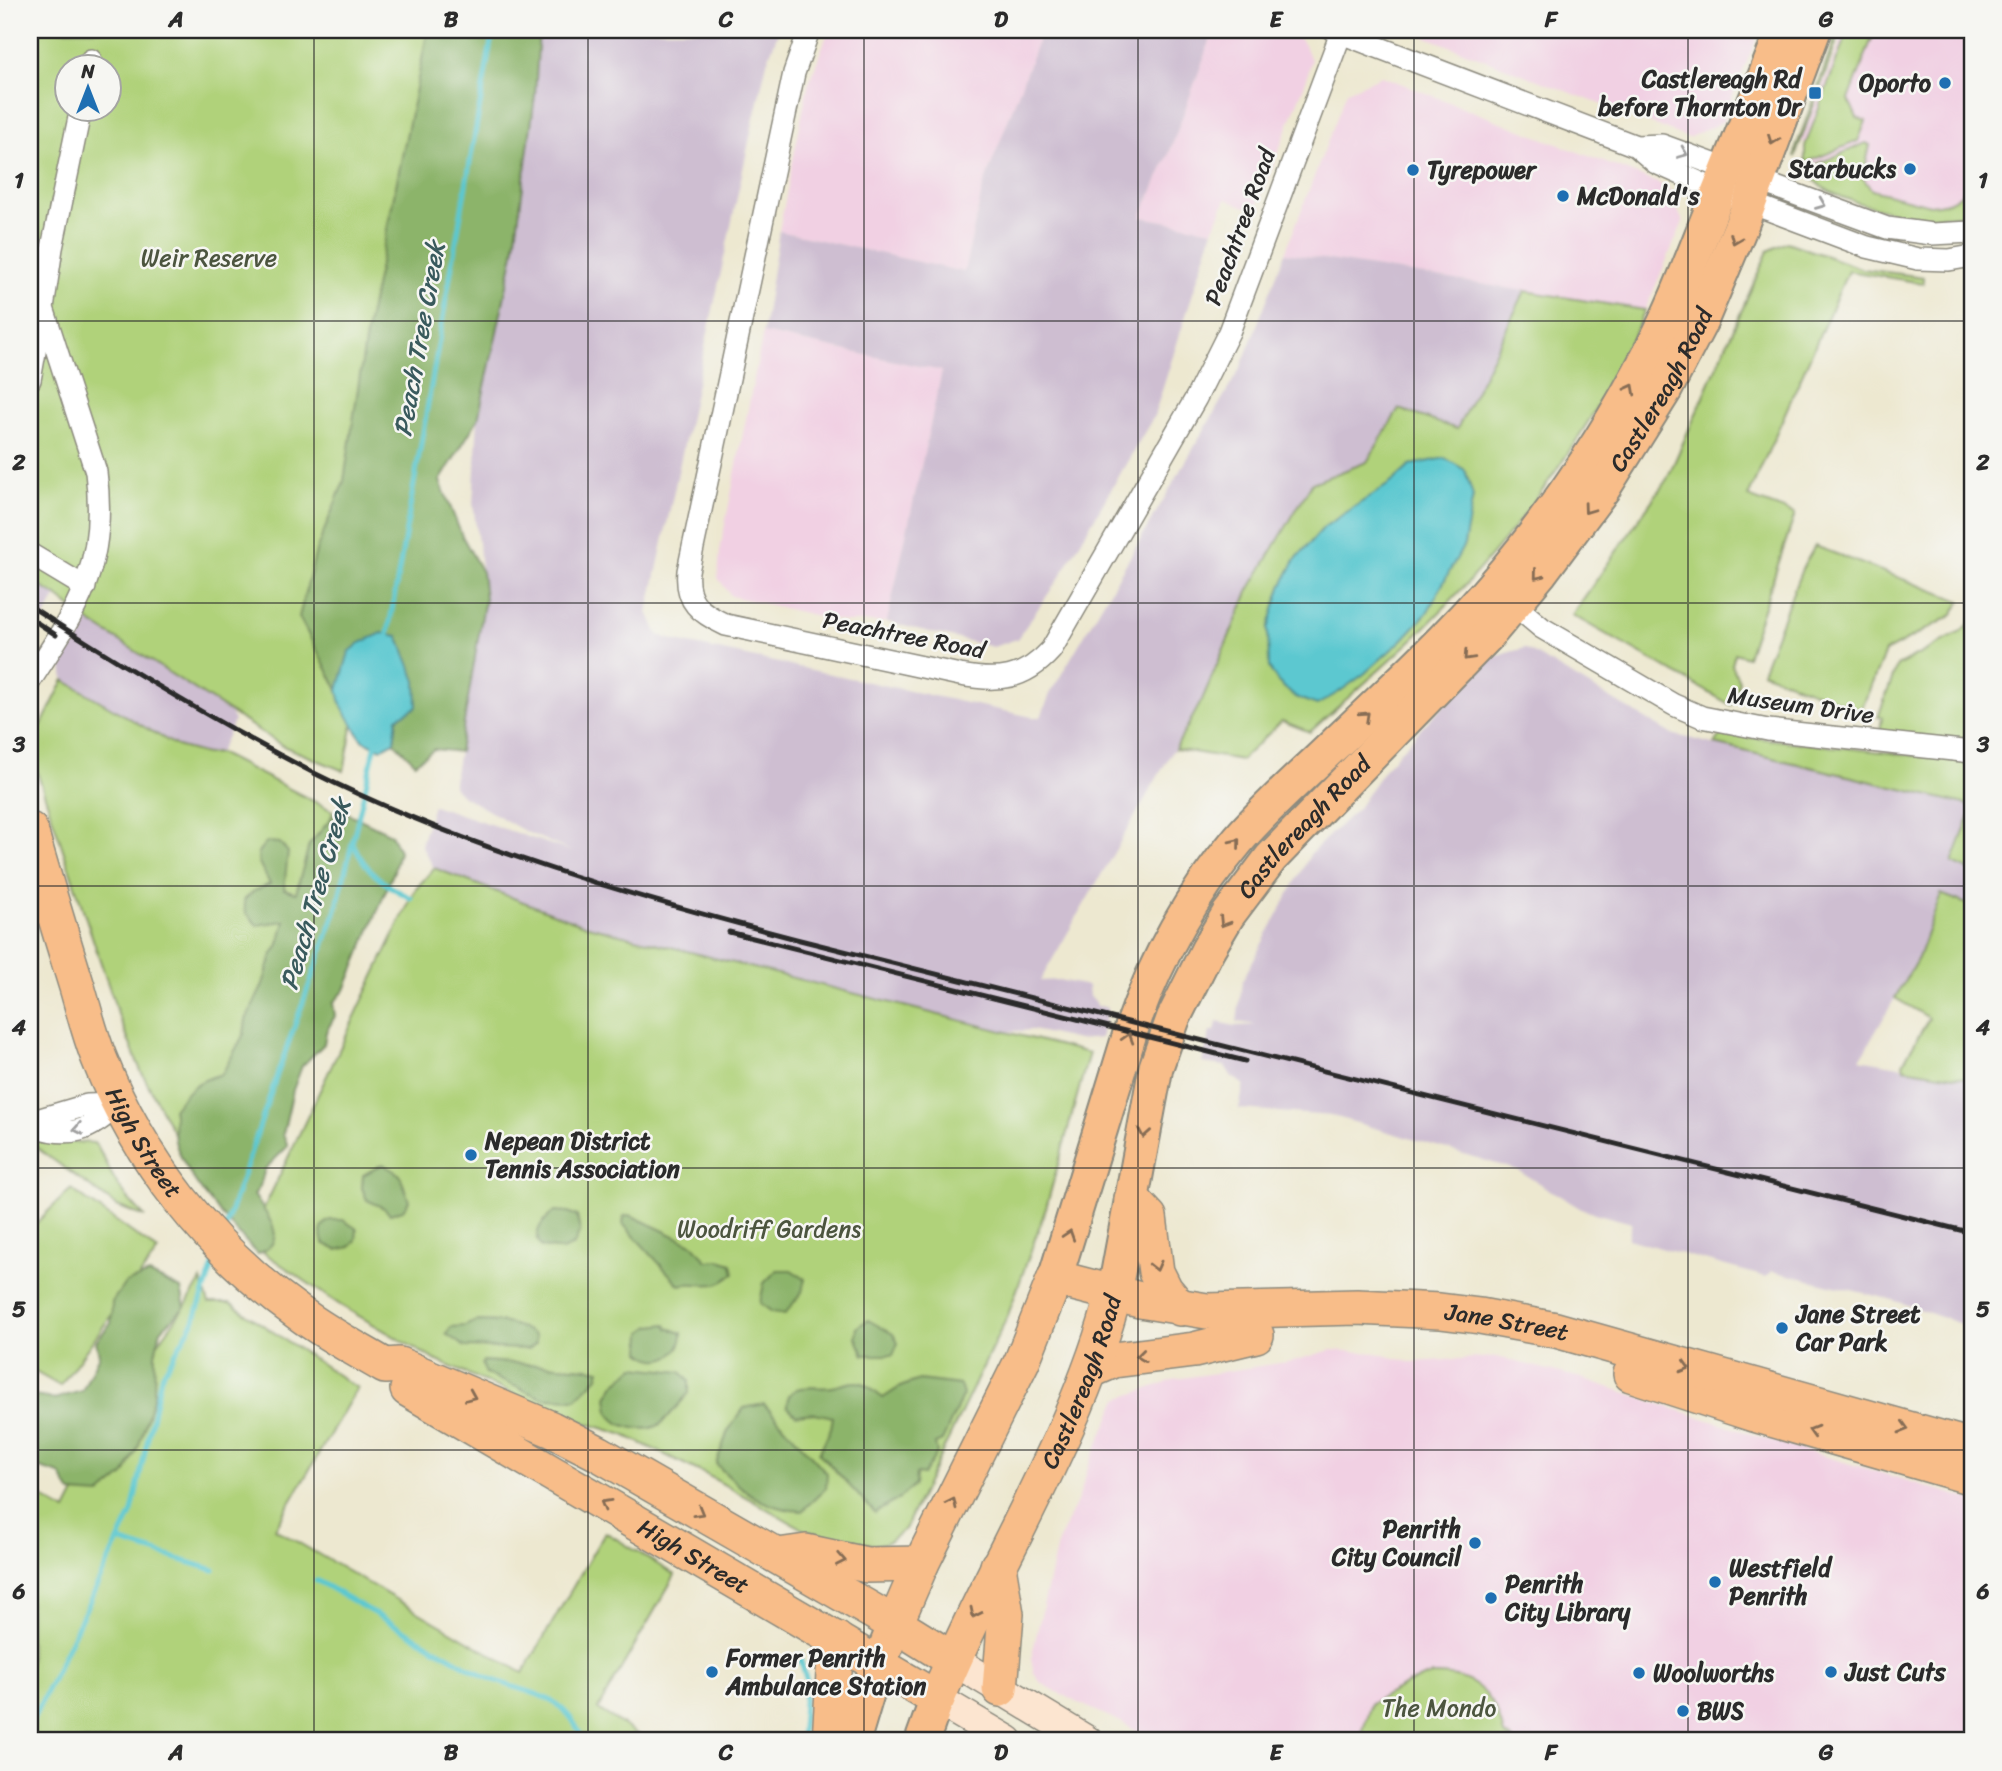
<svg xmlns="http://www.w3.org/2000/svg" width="2002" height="1771" viewBox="0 0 2002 1771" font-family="Sriracha,sans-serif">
<rect width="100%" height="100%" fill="#f6f6f2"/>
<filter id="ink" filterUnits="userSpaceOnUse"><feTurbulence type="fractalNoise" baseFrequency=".0143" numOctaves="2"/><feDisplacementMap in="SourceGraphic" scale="14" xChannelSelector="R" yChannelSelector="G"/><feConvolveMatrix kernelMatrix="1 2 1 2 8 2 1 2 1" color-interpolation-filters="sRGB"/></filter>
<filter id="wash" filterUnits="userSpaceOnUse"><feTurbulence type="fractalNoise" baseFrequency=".00686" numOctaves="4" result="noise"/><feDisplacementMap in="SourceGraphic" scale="28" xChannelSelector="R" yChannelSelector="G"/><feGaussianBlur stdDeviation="1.57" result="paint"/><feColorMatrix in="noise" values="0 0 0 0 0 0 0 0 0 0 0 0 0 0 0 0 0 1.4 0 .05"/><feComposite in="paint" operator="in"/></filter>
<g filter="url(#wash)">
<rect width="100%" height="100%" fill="#ede8d0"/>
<path fill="#f1d0e3" d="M829 30H1042L983 187 964 272 779 231 808 85Z
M1214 30H1288L1293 32 1305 45 1311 60 1307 78 1255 211 1226 199 1213 230 1141 217 1168 156Z
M1408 30H1760L1722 122 1688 138Z
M1845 30H1972V213L1894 212 1866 205 1822 188 1805 150 1807 143 1801 141Z
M1382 76 1668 187 1683 222 1645 310 1285 253 1347 91Z
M763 333 942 371 887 622H844L731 596 718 578 720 550Z
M1331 1350 1376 1353 1410 1362 1497 1357 1581 1378 1760 1437 1972 1500V1741H1152L1121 1722 1072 1700 1041 1683 1034 1673 1031 1659 1057 1545 1079 1497 1089 1464 1118 1399 1176 1379 1293 1361Z"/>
<path fill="#cebed1" d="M539 30H779L767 62 753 123 648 612 658 635 676 641 1032 717H1041L1050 694 1241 367 1285 253 1525 291 1457 429 1399 409 1367 462 1312 483 1249 590 1202 700 1040 981 1059 980 1088 986 1089 996 1097 1006 1108 1007 1101 1038 1078 1040 1032 1030 998 1032 584 925 434 868 421 845 433 805 573 852 526 832 463 796 453 786 485 598 473 503 478 419 514 253 535 96Z
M1042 30H1214L1168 156 1141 217 1213 230 1154 416 1060 577 1017 639 993 647 887 622 942 371 763 333 779 231 964 272 983 187Z
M30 580 57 596 35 634 41 638 36 647 30 643Z
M87 620 230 713 234 721 219 753 206 754 177 746 64 680 62 666 65 655Z
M1525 648 1671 734 1972 806 1952 863 1972 871V906L1941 895 1918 958 1860 1059 1972 1079V1328L1893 1300 1772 1271 1766 1277 1628 1239 1632 1223 1583 1210 1517 1170 1440 1147 1333 1116 1239 1109 1244 1084 1232 1077 1225 1066 1202 1063 1210 1032 1215 1031 1217 1022 1235 1026 1257 1025 1237 1022 1242 981 1311 853 1358 808 1385 768 1429 720 1492 657Z"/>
<path fill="#b0d27a" stroke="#6e7e52" stroke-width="2" fill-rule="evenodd" d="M30 30H435L380 576 344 771 283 746 87 620 57 596 30 580ZM66 66H108V108H66Z
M1838 30H1841L1795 157 1796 148Z
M1848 30H1875L1849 100 1857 118 1866 121 1858 141 1805 163V146Z
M1866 143 1870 145 1863 178 1872 190 1930 205C1954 203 1961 197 1972 180V214C1956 216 1940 217 1923 216 1898 215 1834 200 1816 182 1811 178 1810 174 1807 168Z
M1787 242 1863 269 1923 277V283L1848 271 1748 497 1795 514 1747 657 1735 653 1732 665 1739 681 1731 705 1572 615 1667 479 1768 251Z
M1525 291 1645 310C1596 430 1506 549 1413 639 1379 671 1344 701 1310 732L1282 721 1241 760 1175 749 1202 700 1249 590 1312 483 1367 462 1399 409 1457 429Z
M1815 546 1961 601 1953 615 1885 652 1861 710 1762 672 1802 569Z
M1972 617V744L1880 732 1882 717H1878L1897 666 1961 632 1969 624Z
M64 680 177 746 206 754 219 753 333 811 211 1171 177 1140 141 1071 119 1017 33 760 36 736Z
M1721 734 1972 762V806L1715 744Z
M1972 810V871L1952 863Z
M434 868 584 925 1089 1053 1046 1208 1008 1315 905 1529 886 1543 874 1545 806 1531 705 1474 624 1435 567 1417 435 1360 340 1305 248 1242 415 890Z
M1941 894 1972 906V1079L1904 1068 1903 1063 1929 1018 1895 998 1918 958Z
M40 1140 94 1143C104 1155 108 1169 116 1182 124 1195 134 1206 145 1217L117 1206 30 1143Z
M71 1189 158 1251 60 1386 30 1369V1229Z
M201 1280 209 1303H230L357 1388 275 1529 523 1673 605 1532 675 1575 598 1709 648 1741H30V1491L66 1511 135 1375 186 1305Z
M1432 1675C1477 1674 1495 1695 1504 1735L1515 1741H1372L1362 1734 1371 1703 1407 1684Z"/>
<path fill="#8cb46a" stroke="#5c704a" stroke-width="2" d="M428 30H539L535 96 514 253 478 419 440 481 462 536 482 572 485 598 459 752 434 749 415 763 394 742 406 658 398 636C348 645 353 641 338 690L299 617 316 551 344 481 368 322Z
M339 809 391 834 399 851 394 871 345 990 333 1003 335 1016 326 1032 324 1044 302 1066 293 1090 283 1134 288 1146 265 1169 260 1186 254 1195C267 1216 291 1240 258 1254 231 1226 185 1179 175 1141 173 1131 176 1120 173 1109 189 1088 196 1081 222 1074L244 1034 246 1020 262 987 272 956 279 944 285 921 257 925 246 913 244 900 254 891 270 884 259 863 258 852 267 842 280 843 288 852 284 889 296 893 309 845Z
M383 1164 400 1175 409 1201 403 1210 390 1214 384 1208 367 1200 362 1188 363 1175Z
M555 1211 568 1212 577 1216 580 1231 574 1245 562 1250 541 1247C531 1231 544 1220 555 1211Z
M630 1215 694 1245 707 1261 719 1260 732 1264 734 1273C714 1293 702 1280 679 1285L623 1224 624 1216Z
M330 1220H343L357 1229 356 1240 350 1247 337 1250 323 1243C320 1233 320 1226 330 1220Z
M777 1270H791L805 1279 802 1292 785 1314 772 1312 760 1303 764 1283Z
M149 1274 181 1289 185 1307 161 1330 155 1354 154 1395 139 1445 125 1474 100 1495 71 1493 60 1474 37 1467 30 1462V1400L34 1396 54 1399 82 1391 99 1355 96 1341 111 1323 112 1302 125 1283Z
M868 1320 893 1334 898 1343 893 1355H864L856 1337 857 1327Z
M476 1321C498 1321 515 1322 535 1335L536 1343 529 1349 465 1347 446 1334 451 1327 465 1326Z
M666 1324 668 1328 682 1333C682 1356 658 1368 641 1352L642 1332 651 1326Z
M483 1361 590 1368 600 1370 598 1377 576 1399 542 1398 486 1374 482 1364Z
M635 1367 681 1372 689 1381V1393C681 1401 666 1422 657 1426 644 1432 617 1428 610 1414 608 1410 608 1402 607 1397L615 1384Z
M919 1380 960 1385 963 1395 942 1441 935 1444 937 1453 923 1475 916 1474 915 1485 897 1500 875 1513 819 1453 831 1428 833 1417 815 1413 796 1415 787 1406C787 1379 816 1390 832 1387 842 1385 855 1379 865 1384 871 1388 877 1394 883 1398L900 1387Z
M764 1404 827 1473 826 1488 802 1511C763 1509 743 1491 716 1464L728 1431 744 1408Z"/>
<path fill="#5bc8d0" stroke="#437a7e" stroke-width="2" d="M1445 458 1465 470 1473 496 1464 545 1427 613 1402 640 1364 674 1339 692 1317 705 1295 697 1278 682 1269 668 1268 629 1281 587 1295 560 1324 527 1392 482 1411 465Z
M382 633 398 636 416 681 417 707 397 718 394 742 381 749 362 740 341 705 338 690 349 652 360 643Z"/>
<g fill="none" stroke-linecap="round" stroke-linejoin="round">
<path stroke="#5bc8d0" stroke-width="5" d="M387 639 493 30
M353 843C365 871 384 885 411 898
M224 1231 277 1075 336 910 377 739
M119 1541 214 1570
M316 1580 482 1675C526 1696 564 1689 583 1741
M799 1655 806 1678 801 1741
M30 1726 132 1512 161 1377 194 1321 216 1257"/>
</g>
</g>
<g filter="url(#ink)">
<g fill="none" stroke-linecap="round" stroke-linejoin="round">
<g stroke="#8c8a7e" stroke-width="24">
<path id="minor" d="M809 30 794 73 688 571C685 602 700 613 726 625L960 675C998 682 1024 680 1051 650L1196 398 1229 332 1341 33
M1333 30 1636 146 1656 163 1719 191 1867 247 1918 259 1949 260 1972 256
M90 66 91 60
M1636 146 1662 145 1887 228 1932 234 1972 232
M30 380 42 313
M30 554 85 587
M1505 597 1542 628 1674 705 1702 717 1768 730 1972 752
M30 681C78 608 108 564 96 472L43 308 52 248 81 108
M30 1122 87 1105 119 1104
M30 1125C72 1139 88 1132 119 1104"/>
</g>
<g stroke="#8c8a7e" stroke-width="33">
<path id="secondary" d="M953 1660 1087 1741
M937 1699 1008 1741"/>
</g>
<g stroke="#8c8a7e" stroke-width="37">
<g id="primary">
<path d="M1055 1278 1131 1030C1155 961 1190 897 1238 840 1267 806 1301 777 1333 746 1399 683 1466 622 1523 549 1572 487 1615 421 1651 350 1674 307 1691 261 1709 216 1734 154 1759 92 1783 30"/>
<path id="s1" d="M1114 1294 1156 1067 1173 1019 1208 949 1228 915 1271 858 1487 636 1541 572 1603 489 1665 390 1701 321 1741 226 1814 30"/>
<path d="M853 1741 867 1694 895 1624"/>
<path d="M922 1741 937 1699"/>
</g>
</g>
<g stroke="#8c8a7e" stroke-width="38">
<g id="trunk">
<path id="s2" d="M30 830C45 883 61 935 77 987 84 1011 90 1035 99 1058 139 1160 210 1250 299 1313 326 1333 356 1349 385 1366L399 1365 551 1429 598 1453 895 1624 953 1660"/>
<path d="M1132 1199 1149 1217 1156 1272 1165 1290 1180 1308"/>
<path d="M1091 1370 1114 1360 1194 1350 1256 1335"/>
<path d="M1631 1374 1754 1414 1972 1477"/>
<path id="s3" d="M408 1389 937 1699C993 1562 1077 1437 1114 1294"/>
<path d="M778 1556 806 1552 867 1565 921 1564"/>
<path d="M998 1566 1006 1614 1000 1689"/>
<path id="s4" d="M895 1624 921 1564 1022 1361 1055 1278 1140 1300 1207 1311 1357 1307 1440 1311 1480 1316 1556 1330 1972 1447"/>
<path d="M830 1741 836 1639"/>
</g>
</g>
<use href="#minor" stroke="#fff" stroke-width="21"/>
<use href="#secondary" stroke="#fce5d0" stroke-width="30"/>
<use href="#primary" stroke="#f8bd89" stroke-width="33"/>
<use href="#trunk" stroke="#f8bd89" stroke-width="35"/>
<path stroke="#2b2b2b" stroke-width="5" d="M30 606C121 665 215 722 312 772 466 849 631 896 796 939L1972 1233
M30 618 56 635
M729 932 1245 1061"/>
</g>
<defs><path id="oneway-chevron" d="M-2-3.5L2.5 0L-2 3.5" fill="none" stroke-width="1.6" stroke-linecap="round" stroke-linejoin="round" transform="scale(1.75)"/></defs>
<g stroke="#876d55">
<use href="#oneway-chevron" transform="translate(1773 140) rotate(110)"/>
<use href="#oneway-chevron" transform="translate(1735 239) rotate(112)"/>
<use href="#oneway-chevron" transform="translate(1631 389) rotate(-62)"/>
<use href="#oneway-chevron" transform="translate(1588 509) rotate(126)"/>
<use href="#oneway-chevron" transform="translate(1538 575) rotate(129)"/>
<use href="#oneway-chevron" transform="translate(1468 656) rotate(133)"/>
<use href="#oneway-chevron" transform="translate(1365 716) rotate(-43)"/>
<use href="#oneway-chevron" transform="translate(1236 843) rotate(-51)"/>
<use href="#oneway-chevron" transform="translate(1224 922) rotate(122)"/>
<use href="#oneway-chevron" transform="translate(1128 1038) rotate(-73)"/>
<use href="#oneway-chevron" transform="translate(1144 1133) rotate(100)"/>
<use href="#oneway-chevron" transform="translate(1069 1235) rotate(-72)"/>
<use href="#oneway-chevron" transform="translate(1156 1266) rotate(76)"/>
<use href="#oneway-chevron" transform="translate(1141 1356) rotate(173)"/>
<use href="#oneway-chevron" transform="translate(1685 1367) rotate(16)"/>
<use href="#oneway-chevron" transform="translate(471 1396) rotate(23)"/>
<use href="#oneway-chevron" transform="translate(1904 1428) rotate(16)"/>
<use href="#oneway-chevron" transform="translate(1813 1431) rotate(-164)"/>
<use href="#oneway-chevron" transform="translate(952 1503) rotate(-64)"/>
<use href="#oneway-chevron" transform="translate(605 1504) rotate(-150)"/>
<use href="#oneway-chevron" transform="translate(699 1512) rotate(30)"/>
<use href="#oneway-chevron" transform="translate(841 1560) rotate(11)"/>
<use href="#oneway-chevron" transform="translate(975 1613) rotate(116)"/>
</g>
<g stroke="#a0a0a0">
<use href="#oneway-chevron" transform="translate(1683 153) rotate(22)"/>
<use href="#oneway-chevron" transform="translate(1821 204) rotate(22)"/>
<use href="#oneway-chevron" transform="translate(78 1129) rotate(169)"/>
</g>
</g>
<path fill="none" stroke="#2b2b2b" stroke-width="2" stroke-opacity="0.55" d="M314 30V1741M588 30V1741M864 30V1741M1138 30V1741M1414 30V1741M1688 30V1741M30 321H1972M30 603H1972M30 886H1972M30 1168H1972M30 1450H1972"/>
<g fill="#1f6fb2" stroke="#f6f6f2" stroke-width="2.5">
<circle cx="1945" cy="83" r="7"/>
<rect x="1808" y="86" width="14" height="14" rx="3.5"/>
<circle cx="1910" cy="169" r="7"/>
<circle cx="1413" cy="170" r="7"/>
<circle cx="1563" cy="196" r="7"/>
<circle cx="471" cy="1155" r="7"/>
<circle cx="1782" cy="1328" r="7"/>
<circle cx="1475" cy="1543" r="7"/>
<circle cx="1715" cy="1582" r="7"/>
<circle cx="1491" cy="1598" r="7"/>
<circle cx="712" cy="1672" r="7"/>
<circle cx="1831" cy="1672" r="7"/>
<circle cx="1639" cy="1673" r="7"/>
<circle cx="1683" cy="1711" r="7"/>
</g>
<g text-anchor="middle" stroke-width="5" stroke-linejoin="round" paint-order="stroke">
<g font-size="24" font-weight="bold" fill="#2b2b2b" stroke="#f6f6f2" text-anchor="start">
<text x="1801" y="87" text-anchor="end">Castlereagh Rd<tspan x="1801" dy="28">before Thornton Dr</tspan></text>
<text x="1931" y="91" text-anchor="end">Oporto</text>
<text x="1896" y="177" text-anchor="end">Starbucks</text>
<text x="1427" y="178">Tyrepower</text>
<text x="1577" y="204">McDonald's</text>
<text x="485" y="1149">Nepean District<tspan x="485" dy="28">Tennis Association</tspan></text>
<text x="1796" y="1322">Jane Street<tspan x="1796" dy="28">Car Park</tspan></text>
<text x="1461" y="1537" text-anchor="end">Penrith<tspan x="1461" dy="28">City Council</tspan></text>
<text x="1729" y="1576">Westfield<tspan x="1729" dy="28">Penrith</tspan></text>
<text x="1505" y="1592">Penrith<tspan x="1505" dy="28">City Library</tspan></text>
<text x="726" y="1666">Former Penrith<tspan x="726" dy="28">Ambulance Station</tspan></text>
<text x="1845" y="1680">Just Cuts</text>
<text x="1653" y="1681">Woolworths</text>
<text x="1697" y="1719">BWS</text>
</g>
<g font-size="24" fill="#2b2b2b" stroke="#f6f6f2">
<text transform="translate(1240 227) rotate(-70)" y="8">Peachtree Road</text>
<text dy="8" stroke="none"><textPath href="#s1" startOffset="1083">Castlereagh Road</textPath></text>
<text transform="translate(904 635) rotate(11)" y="8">Peachtree Road</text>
<text transform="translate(1801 705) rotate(8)" y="8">Museum Drive</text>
<text dy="8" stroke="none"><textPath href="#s1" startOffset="516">Castlereagh Road</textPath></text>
<text dy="8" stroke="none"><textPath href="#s2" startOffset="334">High Street</textPath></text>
<text dy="8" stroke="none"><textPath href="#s4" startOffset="838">Jane Street</textPath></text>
<text dy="8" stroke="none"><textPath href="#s3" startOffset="962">Castlereagh Road</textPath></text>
<text dy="8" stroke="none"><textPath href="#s3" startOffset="331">High Street</textPath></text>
</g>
<g font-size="24" fill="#4c553f" stroke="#f6f6f2">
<text x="209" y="266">Weir Reserve</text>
<text x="769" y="1237">Woodriff Gardens</text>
<text x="1439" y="1716">The Mondo</text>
</g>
<g font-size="26" font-style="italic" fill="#395a5d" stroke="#f6f6f2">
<text transform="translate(419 339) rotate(-80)" y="9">Peach Tree Creek</text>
<text transform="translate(315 894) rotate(-74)" y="9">Peach Tree Creek</text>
</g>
</g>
<rect width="2002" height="1771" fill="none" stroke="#f6f6f2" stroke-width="77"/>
<g transform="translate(88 88)"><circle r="33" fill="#f6f6f2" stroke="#a5a5a2" stroke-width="2"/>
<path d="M0-5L12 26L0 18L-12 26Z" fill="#1f6fb2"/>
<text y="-10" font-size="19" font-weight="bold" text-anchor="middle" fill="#2b2b2b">N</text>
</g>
<rect x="38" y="38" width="1926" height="1694" fill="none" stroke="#2b2b2b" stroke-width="2.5"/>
<g font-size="23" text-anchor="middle" font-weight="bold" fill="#2b2b2b">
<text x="176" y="27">A</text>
<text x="451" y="27">B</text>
<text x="726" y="27">C</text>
<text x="1001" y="27">D</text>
<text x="1276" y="27">E</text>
<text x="1551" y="27">F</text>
<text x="1826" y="27">G</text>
<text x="19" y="188">1</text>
<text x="1983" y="188">1</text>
<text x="19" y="470">2</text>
<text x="1983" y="470">2</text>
<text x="19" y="752">3</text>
<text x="1983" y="752">3</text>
<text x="19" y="1035">4</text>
<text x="1983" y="1035">4</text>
<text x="19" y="1317">5</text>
<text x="1983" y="1317">5</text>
<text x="19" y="1599">6</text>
<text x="1983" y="1599">6</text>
<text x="176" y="1760">A</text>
<text x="451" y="1760">B</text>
<text x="726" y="1760">C</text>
<text x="1001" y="1760">D</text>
<text x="1276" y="1760">E</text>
<text x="1551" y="1760">F</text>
<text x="1826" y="1760">G</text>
</g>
</svg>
